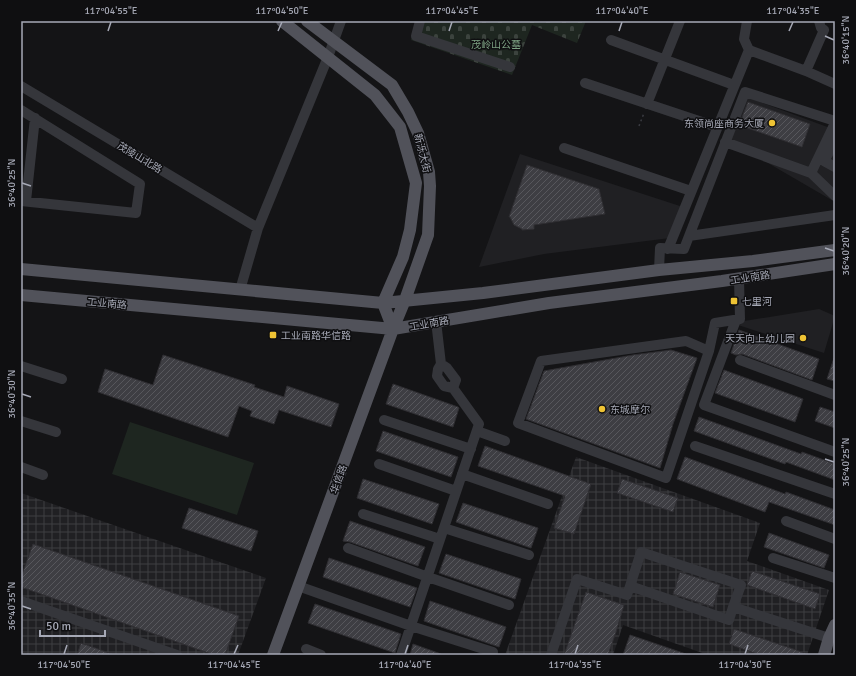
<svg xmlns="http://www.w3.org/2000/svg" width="856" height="676" viewBox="0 0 856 676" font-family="Signika,'Noto Sans SC',sans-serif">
<defs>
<pattern id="industrial-grid" width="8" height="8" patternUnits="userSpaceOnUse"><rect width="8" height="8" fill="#202023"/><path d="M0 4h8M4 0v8" fill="none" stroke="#3d3e41"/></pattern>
<pattern id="cemetery-stones" width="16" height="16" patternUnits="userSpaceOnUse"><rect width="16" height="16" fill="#1e2620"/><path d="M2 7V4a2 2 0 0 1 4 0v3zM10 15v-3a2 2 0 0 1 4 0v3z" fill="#3c433e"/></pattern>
<pattern id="building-hatch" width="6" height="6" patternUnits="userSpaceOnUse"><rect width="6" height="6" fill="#3e3e43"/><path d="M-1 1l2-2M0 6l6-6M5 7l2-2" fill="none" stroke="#57575c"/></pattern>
</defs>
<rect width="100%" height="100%" fill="#141416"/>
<path fill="#202023" d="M741 95 830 128 835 119V202L727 139Z
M520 154 683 207 670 238 544 254 479 267Z
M819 309 835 316 824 353 732 323Z"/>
<path fill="url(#industrial-grid)" d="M576 457 760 523 747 561 829 590 807 655H708L623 625 613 655H505Z
M21 493 266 578 238 655H21Z"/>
<path fill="#1e2620" d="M130 422 254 463 237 515 112 474Z"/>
<path fill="url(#cemetery-stones)" d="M416 21H586L577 43 532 25 512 75 411 40Z"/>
<path fill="url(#building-hatch)" stroke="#2f2e32" d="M748 102 810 124 802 147 739 125Z
M527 165 599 189 605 214 534 225V229L522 230V229L514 225 510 217H509Z
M739 330 819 359 812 380 742 354 736 355 731 353Z
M671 350 697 358 673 424 660 468 526 419 544 371 633 355Z
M163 355 255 385 254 387 284 397 287 386 339 404 331 427 279 410 274 424 250 416 252 411 239 406 228 437 98 392 105 369 153 385Z
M834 358H835V381L827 379Z
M724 370 803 399 795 422 715 393Z
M393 384 458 407 459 408 453 427 386 404Z
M820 407 835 412V428L815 421Z
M699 417 801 454 802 452 835 464V480L786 462 785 464 694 431Z
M383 431 458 457 451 477 376 451Z
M485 446 591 484 574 534 554 528 565 496 478 466Z
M685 457 785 494 786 492 835 510V525L769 502 765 512 677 479Z
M363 479 439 504 432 524 357 498Z
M622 479 678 498 673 512 617 493Z
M463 503 538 528 531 548 456 522Z
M189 508 258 531 251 551 182 528Z
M350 521 425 547 418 566 350 542 343 541Z
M769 533 829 555 824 568 764 547Z
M33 544 239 616 225 655H214L21 587V577Z
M446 554 521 579 515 599 439 573Z
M329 558 417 588 410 607 323 577Z
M752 571 820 594 815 609 747 585Z
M680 572 720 585 713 607 673 594Z
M586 592 624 605 616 632 608 655H564Z
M430 601 506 627 499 647 424 621Z
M315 604 401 634 395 653 308 623Z
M734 629 808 654 807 655H760L729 644Z
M630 635 686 654V655H623Z
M81 643 112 654V655H77Z
M413 644 441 654V655H410Z"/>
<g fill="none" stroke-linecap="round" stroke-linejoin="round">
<path stroke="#3b3c42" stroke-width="1.5" stroke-dasharray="2 3" stroke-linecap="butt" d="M639 126 644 113"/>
<path stroke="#35363b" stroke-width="10" d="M420 21 416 36 510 67
M819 21 821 28 824 30 806 71 835 84
M611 40 734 85
M749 50 806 71
M585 83 717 127
M21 86 258 228
M647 104 680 21
M21 110 140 184 136 213 21 201
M725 142 811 173 835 196
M835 142 824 161 835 167
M564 148 691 191
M811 173 835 123
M26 201 35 118
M689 236 835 215
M668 249 749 50 744 39 747 21
M659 270 660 248 684 249 745 92 835 121
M240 290 258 228 328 57 341 21
M736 320 704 405 835 452
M686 341 709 351 666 478 518 423 541 361Z
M709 351 715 323 740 319 739 279
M740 360 835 395
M441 364 438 369 437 376 444 386 453 388
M21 366 62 379
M384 420 471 449
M21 421 56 432
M477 431 505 441
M695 446 835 494
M379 464 456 491
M21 467 43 475
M462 474 548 504
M363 514 440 539
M786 521 835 539
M444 528 529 555
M348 548 428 577 509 605
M773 558 835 578
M298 586 411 626 493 652
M630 586 641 552 741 585 733 607
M21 601 177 655
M306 649 321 655
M401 655 479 424 453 388 456 380 447 368 441 364 436 321
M551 655 577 579 627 595 630 586 729 620 733 607 829 638"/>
<path stroke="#51525a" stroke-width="12" d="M282 21 375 95 400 127 416 183 410 230 403 257 383 303
M21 269 383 303 483 293 659 270 753 261 835 250
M21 295 393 329 549 303 722 281 835 264
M383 303 393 329
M273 655 393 329 405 300 428 235 430 186 429 172 418 133 408 112 392 85 307 21
M824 655 829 638 835 625"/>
</g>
<path fill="none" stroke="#a6a9b6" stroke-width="1.5" d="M108 31 111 22M278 31 282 22M449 31 452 22M619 31 622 22M789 31 793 22M825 36 834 40M22 183 31 186M825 248 834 251M22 394 31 397M825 459 834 462M22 606 31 609M64 654 67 645M234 654 238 645M405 654 408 645M575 654 578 645M745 654 748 645"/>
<g fill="#eec334" stroke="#0f0f11" stroke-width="1.5">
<circle cx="772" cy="123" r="4"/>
<rect x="730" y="297" width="8" height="8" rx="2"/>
<rect x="269" y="331" width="8" height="8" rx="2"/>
<circle cx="803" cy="338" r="4"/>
<circle cx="602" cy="409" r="4"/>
</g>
<g text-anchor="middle" stroke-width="3" stroke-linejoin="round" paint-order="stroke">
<g font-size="10" fill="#7da183" stroke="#0f0f11">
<text x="496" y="48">茂岭山公墓</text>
</g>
<g font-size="10" fill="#a6a9b6" stroke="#0f0f11" text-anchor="start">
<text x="764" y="127" text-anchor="end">东领尚座商务大厦</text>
<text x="742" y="305">七里河</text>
<text x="281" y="339">工业南路华信路</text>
<text x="795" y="342" text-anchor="end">天天向上幼儿园</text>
<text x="610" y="413">东城摩尔</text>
</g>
<g font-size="10" fill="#a6a9b6" stroke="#0f0f11">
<text transform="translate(423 153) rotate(76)" y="4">新泺大街</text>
<text transform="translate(140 157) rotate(31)" y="4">茂陵山北路</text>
<text transform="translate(750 277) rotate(-9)" y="4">工业南路</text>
<text transform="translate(107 303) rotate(5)" y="4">工业南路</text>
<text transform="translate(429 323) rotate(-10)" y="4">工业南路</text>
<text transform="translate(338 479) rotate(-70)" y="4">华信路</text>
</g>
</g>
<rect width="856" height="676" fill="none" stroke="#0f0f11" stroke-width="44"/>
<path d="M40 630v6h65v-6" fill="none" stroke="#a6a9b6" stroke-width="2"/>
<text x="46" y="630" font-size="12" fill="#a6a9b6" stroke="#0f0f11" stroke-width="3" paint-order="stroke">50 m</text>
<rect x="22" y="22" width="812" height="632" fill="none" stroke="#a6a9b6" stroke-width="1.5"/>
<g font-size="10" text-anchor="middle" fill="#a6a9b6">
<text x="111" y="14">117°04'55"E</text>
<text x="282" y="14">117°04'50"E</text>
<text x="452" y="14">117°04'45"E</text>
<text x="622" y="14">117°04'40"E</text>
<text x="793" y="14">117°04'35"E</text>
<text transform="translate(845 40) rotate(-90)" y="4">36°40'15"N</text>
<text transform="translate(11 183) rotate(-90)" y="4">36°40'25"N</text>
<text transform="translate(845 251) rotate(-90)" y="4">36°40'20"N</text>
<text transform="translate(11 394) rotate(-90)" y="4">36°40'30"N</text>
<text transform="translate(845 462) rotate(-90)" y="4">36°40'25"N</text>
<text transform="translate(11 606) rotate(-90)" y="4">36°40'35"N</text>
<text x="64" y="668">117°04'50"E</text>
<text x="234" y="668">117°04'45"E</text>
<text x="405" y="668">117°04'40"E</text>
<text x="575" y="668">117°04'35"E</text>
<text x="745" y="668">117°04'30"E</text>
</g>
</svg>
